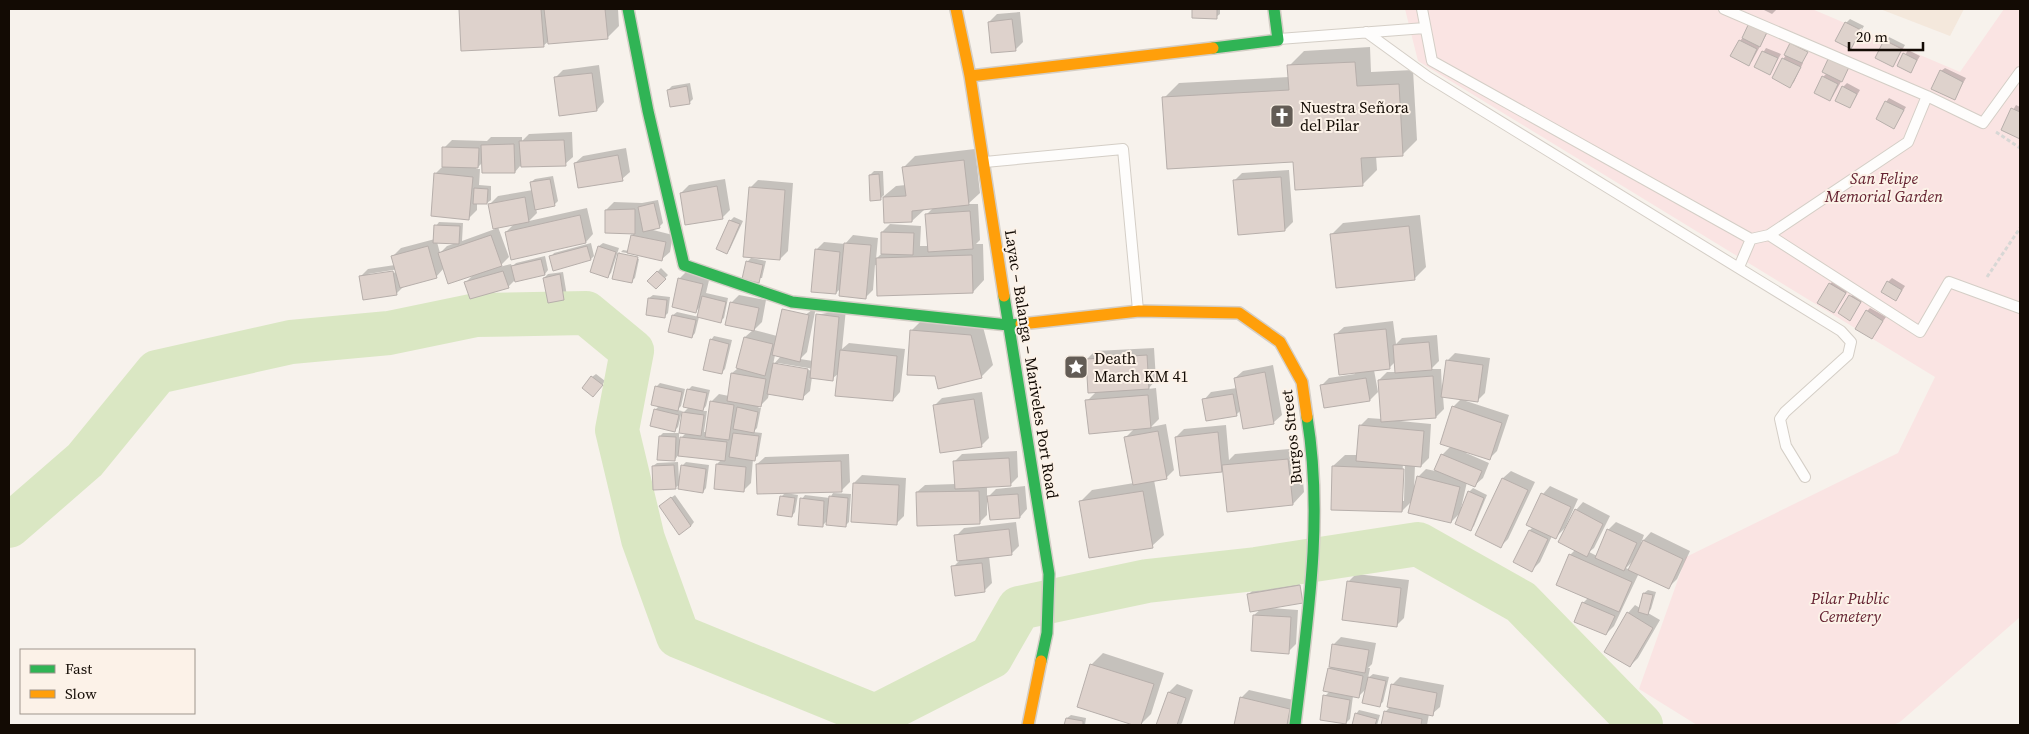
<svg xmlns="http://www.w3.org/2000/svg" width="2029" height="734" viewBox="0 0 2029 734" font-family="'Source Serif 4',serif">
<rect width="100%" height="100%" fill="#f7f2ec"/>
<path fill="#f4e8dc" d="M1880 9H1964L1950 36Z"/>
<path fill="#fae4e3" d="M1405 9H1812L1960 72 2004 9H2020V617L1900 722 1893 725H1697L1639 689 1686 557 1898 453 1935 377 1418 61Z"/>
<path fill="#0003" fill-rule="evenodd" d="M460 9H618L619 26 608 37 549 41 543 46 462 50Z
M1193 9H1220V14L1216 17H1193Z
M1762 9H1777L1772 14Z
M1020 12 1023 42 1015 50 989 22 997 14Z
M1850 19 1864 26 1851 48 1846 23Z
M1770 28 1752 61 1749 64 1740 41 1744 36Z
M1889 37 1905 45 1893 66 1877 57Z
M1794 40 1810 48 1801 62 1803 63 1794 82 1790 86 1773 78Z
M1370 47 1371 72 1413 70 1417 140 1402 155 1376 156 1377 170 1362 185 1294 161 1164 98 1179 83 1289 77V66L1304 51Z
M1766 48 1781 54 1770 73 1755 66Z
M1908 50 1920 56 1911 71 1899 65Z
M1851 64 1833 96 1830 100 1823 77 1827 73Z
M599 65 604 102 597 110 555 78 563 70Z
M1945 68 1966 78 1954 99 1941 71Z
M690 83 693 99 689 103 668 90 672 86Z
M1847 83 1860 90 1850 107 1843 87Z
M1889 98 1906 107 1894 127 1886 102Z
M2016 105 2020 107V138L2002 129Z
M572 132 573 157 565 164 520 166 515 172 483 162 476 169H480L479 185 491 186V200L487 203H477V210L469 218 435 174 443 166 444 148 452 140 487 141 491 137H522V141L529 134Z
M626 148 630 172 622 179 575 163 583 156Z
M975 149 980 193 968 204H978L980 240 976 244H983L984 280 973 292 875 265 873 290 865 298 841 288 836 293 816 250 824 242 845 244 853 235 878 238 876 259 882 253V232L890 224 921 226 920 246H928L927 214 933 208 924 210 912 221 885 222 884 196 896 186 906 185 904 167 915 156Z
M1289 170 1293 222 1285 230 1234 181 1242 173Z
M874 171H883L884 195 880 199 870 175Z
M553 176 558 201 554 205 536 208 537 213 529 221 587 208 593 234 586 242 506 232 514 224 498 227 509 257 499 267 511 264 512 267 516 263 545 256 548 270 545 274 516 279 508 287 466 282 474 274 444 268 436 277 404 286 396 294 360 277 368 269 395 265 393 256 401 248 435 239 436 226 439 222 463 223 462 241 495 229 490 204 498 196 533 190 531 182 535 179ZM437 242 456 243 447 246 440 253ZM399 269V272L368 276V274Z
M725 179 730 210 722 218 681 193 689 185Z
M758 180 793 183 788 251 780 259 752 257V258L766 261 762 278H743L747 262 752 257 750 188Z
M658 200 663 223 659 227 649 229 673 235 670 252 662 259 621 252 623 250 629 251 632 235 635 232 606 210 614 202 642 203Z
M1420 215 1426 267 1414 279 1332 234 1343 223Z
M734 217 743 221 730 249 727 253 730 221Z
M591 243 594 256 591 259 551 257 554 253Z
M603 243 619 248 611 273 608 276 599 246Z
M620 252V254L639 259 635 278 631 281 619 253Z
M661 268 668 275 656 287 649 281Z
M687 271 710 276 706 293 728 298 724 318 720 321 699 317 695 333 692 337 670 331 673 315 677 312 699 317 701 306 696 311 679 279Z
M563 272 567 296 564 299 544 278 548 274Z
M1892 278 1905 286 1896 300 1888 282Z
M1834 280 1849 289 1834 311 1830 284Z
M1854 292 1864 298 1850 319 1840 313Z
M653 295 670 297 668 313 664 317 649 298Z
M739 295 766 300 762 322 754 330 777 336 816 307 807 352 800 359 813 361 817 315 846 309 842 349 849 343 905 349 900 392 893 400 839 373 832 379 812 377 810 391 802 398 769 393 768 398 758 408H761L757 428 753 432 762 433 758 456 753 459 751 483 743 491 717 464 722 459 679 454 674 461 660 436 663 433H679V440L687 432 683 413 689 407 688 390 692 386 710 390 706 406 702 411H707L704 432H707L711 402 719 394 729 396 732 373 737 369 745 337 753 330 731 303ZM775 355 781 356 773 365ZM778 363 814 369V371L778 365Z
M1870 308 1886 317 1872 337 1867 311Z
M923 319 982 323 993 365 981 377 911 331Z
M1393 321 1396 344 1402 338 1437 335 1439 361 1431 369H1441L1442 390 1447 361 1455 353 1490 358 1485 393 1477 401H1466L1509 415 1497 451 1489 459 1466 451V453L1489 463 1483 478 1475 485 1467 482 1460 513 1451 522 1413 500 1402 511 1333 466 1345 455H1358L1360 426 1368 418 1382 419 1379 380 1387 372H1396L1395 362 1389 368 1374 370 1378 392 1370 400 1321 386 1329 378 1355 374 1336 334 1344 327ZM1443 396 1461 399 1453 407 1451 446 1442 455 1435 471 1426 469 1418 477 1414 490 1415 465 1421 466 1429 458 1431 424 1400 421V419L1436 417 1444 409ZM1403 463H1405L1404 501H1401Z
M714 336 732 340 725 369 721 373 711 340Z
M1154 348 1156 380 1148 389 1156 388 1159 419 1151 427 1166 424 1174 470 1166 478 1154 480 1164 535 1152 546 1080 502 1092 490 1134 483 1125 438 1134 429 1087 401 1097 391 1087 359 1095 351Z
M1273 365 1282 415 1274 422 1244 428 1241 410 1236 415 1204 400 1211 392 1237 388 1235 378 1243 371Z
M596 374 605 381 597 392 592 377Z
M660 383 685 389 681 406 677 410 682 411 678 427 674 431 655 410 659 406 656 387Z
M982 392 989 438 981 446 934 406 942 398Z
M1226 425 1229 460 1235 454 1300 448 1304 492 1293 504 1224 469 1222 470 1181 475 1176 437 1184 429Z
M1017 451 1018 477 1010 485 987 486V498L996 489 1025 486 1027 509 1020 517 987 502V515L979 523 917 492 925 485 956 484 955 461 962 454Z
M849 454 850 482 842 490 786 493 798 495 795 512 792 516 781 497 786 492 757 464 765 457Z
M678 462 679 480 682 466 686 462 709 465 706 488 703 492 680 484 675 488 653 466 657 463Z
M1511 471 1535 482 1508 539 1501 546 1476 535 1503 478Z
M862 475 906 478 904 516 896 524 852 521 854 483Z
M1550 486 1578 499 1565 528 1555 538 1552 536 1540 562 1532 570 1530 530 1533 527 1528 525 1543 494Z
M1473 488 1487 495 1474 526 1471 529 1469 492Z
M833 493 851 494 849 522 845 526 827 521 822 526 802 499 805 495 830 498Z
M675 495 694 522 691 526 664 503Z
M1583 502 1610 516 1594 548 1589 552 1597 556 1608 530 1616 522 1644 535 1641 543 1651 532 1690 551 1677 579 1669 587 1639 573 1614 626 1606 634 1583 603 1588 598 1570 555 1575 550 1576 510ZM1634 560 1630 570 1626 568Z
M1016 522 1019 546 1011 554 989 556 992 583 984 591 953 567 959 561 956 536 964 528Z
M1356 574 1409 580 1404 618 1396 626 1348 582Z
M1307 578 1271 608 1298 610 1296 644 1288 652 1254 615 1261 609 1248 595 1256 587Z
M1648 590 1656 592 1651 609 1648 613 1660 620 1638 658 1630 666 1628 613 1635 605 1640 608 1644 593Z
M1341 637 1376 643 1372 664 1368 668H1370L1368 678 1373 674 1389 677 1383 702 1379 705 1366 689 1358 697 1353 696 1350 719 1346 723 1325 696 1330 691 1329 669 1332 666 1334 644Z
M1103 653 1164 673 1151 714 1140 725 1079 707 1091 665Z
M1400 677 1444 685 1440 707 1432 714H1429L1427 725H1382L1385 712 1390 707 1392 685Z
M1177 684 1193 690 1182 723 1180 725H1158L1169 692Z
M1249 690 1298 701 1292 725 1236 724 1241 698Z
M1359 710 1380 715 1377 725H1353L1356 714Z
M1071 715 1086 718 1085 725H1066L1067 718Z"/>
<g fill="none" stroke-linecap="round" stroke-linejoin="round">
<path stroke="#dae7c3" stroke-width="44" d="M9 526 85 460 157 372 291 342 389 333 476 315 586 313 632 351 617 430 643 539 678 636 875 716 991 657 1019 608 1147 581 1256 569 1418 544 1521 602 1641 725"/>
</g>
<path fill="#ded2cc" stroke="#b7afab" d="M459 9H541L544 47 461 51Z
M544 9H605L608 39 548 44Z
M1192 9H1217V19L1192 18Z
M1012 19 1016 51 991 53 988 22Z
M1845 22 1861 30 1851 49 1835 41Z
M1749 23 1767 32 1760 47 1742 38Z
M1739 40 1757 49 1749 66 1730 56Z
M1884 40 1902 49 1893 67 1875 58Z
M1790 43 1808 52 1802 63 1784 55Z
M1762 51 1778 58 1770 75 1754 67Z
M1903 53 1917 60 1911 73 1897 66Z
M1829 57 1849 67 1842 82 1822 72Z
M1782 58 1801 67 1790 88 1772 78Z
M1355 62 1357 86 1399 84 1403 156 1361 158 1363 186 1295 190 1293 162 1167 169 1162 97 1289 90 1287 65Z
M1940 70 1963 82 1955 100 1931 89Z
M592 73 597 111 559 116 554 77Z
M1822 76 1838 84 1830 101 1814 93Z
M687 86 690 104 670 107 667 90Z
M1842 86 1857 94 1850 108 1835 101Z
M1885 101 1904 110 1894 129 1876 119Z
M2011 108 2020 112V139L2001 130Z
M564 140 566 166 521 167 519 141Z
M514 144 515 173H482L481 145Z
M442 147 479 148 478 168 442 167Z
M618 155 623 181 578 188 574 163Z
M964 160 969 205 912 211V222L884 223 883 197 906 196 902 167Z
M434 173 473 177 469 220 431 216Z
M879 174 881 200 870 201 869 175Z
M1281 177 1285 231 1238 235 1233 180Z
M550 179 555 206 535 210 530 182Z
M717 186 723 219 685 225 680 193Z
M749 187 785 190 780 260 743 257Z
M474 188 488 189 487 204H473Z
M525 197 529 222 493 229 488 204Z
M654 203 660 228 643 232 638 207Z
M635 209V234L605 233V210Z
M970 211 973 249 928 252 925 214Z
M580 215 586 243 511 260 505 232Z
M729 220 740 224 727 254 716 249Z
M434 225 460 226 459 244 433 243Z
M1409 226 1415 280 1336 288 1330 234Z
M881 232 914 233 913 255 881 254Z
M491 235 502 266 448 284 438 253Z
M631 235 666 242 662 261 627 253Z
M844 243 871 245 866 299 839 296Z
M428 246 437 278 400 288 391 256Z
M587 246 591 260 553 271 549 256Z
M598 246 616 252 608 278 590 272Z
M815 249 840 252 836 294 811 292Z
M618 253 638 257 632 283 612 279Z
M972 255 973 293 877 296 876 258Z
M541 259 545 275 515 282 511 266Z
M746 261 763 265 759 283 742 279Z
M393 271 397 295 363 300 359 276Z
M503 271 509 288 470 299 464 282Z
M657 271 666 279 656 289 647 281Z
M560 274 564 300 548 303 543 278Z
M678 278 703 284 696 313 672 307Z
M1887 281 1902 290 1896 301 1881 292Z
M1829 283 1846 293 1834 313 1817 303Z
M1849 295 1861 302 1850 321 1838 313Z
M702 296 726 302 721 323 697 317Z
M648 298 667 300 665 318 646 315Z
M730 302 759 308 754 331 725 325Z
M782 309 809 315 800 362 772 355Z
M1866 310 1883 321 1872 339 1855 329Z
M816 314 839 317 833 381 810 378Z
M672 315 696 320 692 338 668 332Z
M1386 329 1390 369 1339 375 1334 334Z
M910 330 971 335 982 378 938 389 935 376 907 375Z
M744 337 773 344 765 376 736 368Z
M710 339 729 344 722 374 703 370Z
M1429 342 1432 370 1395 373 1393 345Z
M840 350 897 356 893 401 835 396Z
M1147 355 1149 389 1088 393 1086 359Z
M1446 360 1483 365 1478 402 1441 397Z
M773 363 808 369 803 400 767 394Z
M1265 372 1274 424 1243 429 1234 378Z
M731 373 766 379 761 407 727 401Z
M591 376 603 385 593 397 582 388Z
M1433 376 1436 418 1381 422 1378 380Z
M1366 378 1370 401 1324 408 1320 385Z
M655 386 682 392 678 411 651 405Z
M687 389 707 393 703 411 683 407Z
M1233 394 1237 416 1206 421 1202 399Z
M1148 395 1151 428 1089 434 1085 400Z
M974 399 982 447 940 453 933 405Z
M710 401 734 405 729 440 705 437Z
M1452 406 1502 423 1490 460 1440 444Z
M737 407 758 412 754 433 733 429Z
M654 409 679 415 675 432 650 426Z
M682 412 704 415 701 436 679 433Z
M1359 425 1424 431 1421 467 1356 461Z
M1158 431 1167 479 1133 485 1124 437Z
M1218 432 1222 472 1180 476 1175 437Z
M733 433 759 436 755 461 729 457Z
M659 436 676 437 675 461 657 460Z
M680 437 727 442 725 461 678 456Z
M1441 454 1482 471 1475 487 1434 470Z
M1009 458 1011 486 955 489 953 461Z
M1288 459 1293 505 1227 512 1222 465Z
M841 461 842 492 757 494 756 464Z
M716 464 746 467 744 492 714 489Z
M674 465 676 489 653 490 652 466Z
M681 465 706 469 703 493 678 489Z
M1332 466 1404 469 1402 512 1331 510Z
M1417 476 1460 487 1451 523 1408 513Z
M1502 478 1528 490 1501 548 1475 535Z
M853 483 899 485 897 525 851 522Z
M979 491 980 524 917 526 916 492Z
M1143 491 1153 548 1089 558 1079 501Z
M1468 491 1484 498 1471 531 1455 524Z
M1541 493 1571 507 1556 539 1526 525Z
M1018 494 1020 518 990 520 987 496Z
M780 496 795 498 792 517 777 515Z
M829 496 848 498 846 527 826 525Z
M671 497 691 526 679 535 659 506Z
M800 498 824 501 823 527 798 525Z
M1575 509 1603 524 1587 557 1558 542Z
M1009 529 1012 555 957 561 954 535Z
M1607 529 1637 543 1624 571 1595 558Z
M1529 530 1548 539 1532 572 1513 562Z
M1643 540 1683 559 1669 589 1628 570Z
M1569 554 1632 582 1619 612 1556 585Z
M982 563 985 592 955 596 951 566Z
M1347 581 1401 588 1397 627 1342 620Z
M1300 585 1303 603 1250 612 1247 594Z
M1643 593 1653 595 1648 615 1638 612Z
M1582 602 1615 616 1606 635 1574 622Z
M1627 612 1653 628 1630 667 1604 652Z
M1253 615 1291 617 1289 654 1251 651Z
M1332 644 1369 650 1365 673 1329 667Z
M1090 664 1154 684 1141 725H1133L1077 707Z
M1328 668 1363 676 1359 698 1323 691Z
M1368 677 1386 681 1380 707 1362 703Z
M1391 684 1437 693 1433 716 1387 707Z
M1168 692 1186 698 1177 725H1156Z
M1323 695 1350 700 1346 724 1320 720Z
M1240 697 1290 709 1287 725H1234Z
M1384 711 1422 719 1421 725H1381Z
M1355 713 1377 719 1375 725H1352Z
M1066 718 1083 721V725H1064Z"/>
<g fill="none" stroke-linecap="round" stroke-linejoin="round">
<g stroke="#d4cec6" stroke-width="12">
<path id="lane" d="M1422 9 1432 61 1751 239 1769 235 1908 142 1927 96
M1724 9 1927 96 1983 123 2020 72
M1366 32 1428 77 1841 331 1851 342 1848 355 1785 412 1780 419 1786 446 1805 477
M1279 39 1425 28
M985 162 1123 149 1138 310
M1769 235 1920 332 1949 282 2020 308
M1739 267 1751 239"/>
</g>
<g stroke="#d4cec6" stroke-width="14">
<path id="fast" d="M628 9 648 111 684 265 792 302 1008 325 1021 324
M1213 48 1278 40 1274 9
M1004 296 1049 574 1047 633 1041 661
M1295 725C1307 623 1324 520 1307 417"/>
</g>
<g stroke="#d4cec6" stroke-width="14">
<path id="slow" d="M956 9 970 76 1004 296
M970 76 1213 48
M1021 324 1139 311 1239 313 1280 342 1302 382 1307 417
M1028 725 1041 661"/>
</g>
<path stroke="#d8d7d5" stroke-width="3" stroke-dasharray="4 2.5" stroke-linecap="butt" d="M1996 132 2020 148
M1987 277 2020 228"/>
<use href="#lane" stroke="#fefdfc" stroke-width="10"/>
<use href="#fast" stroke="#30b455" stroke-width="11"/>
<use href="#slow" stroke="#ff9f0a" stroke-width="11"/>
</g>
<defs>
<g id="church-square" transform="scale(1.25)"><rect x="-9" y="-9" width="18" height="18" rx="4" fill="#635c55" stroke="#fcf2e8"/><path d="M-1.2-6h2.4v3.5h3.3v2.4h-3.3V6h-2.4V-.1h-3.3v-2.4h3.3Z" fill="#fff"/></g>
<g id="sight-square" transform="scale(1.25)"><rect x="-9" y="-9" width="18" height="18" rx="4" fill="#635c55" stroke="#fcf2e8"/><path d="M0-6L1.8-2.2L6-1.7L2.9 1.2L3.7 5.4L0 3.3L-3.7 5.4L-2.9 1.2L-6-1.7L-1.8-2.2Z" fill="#fff"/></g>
</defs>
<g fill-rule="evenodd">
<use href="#church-square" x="1282" y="116"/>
<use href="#sight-square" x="1076" y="367"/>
</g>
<g text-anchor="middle" stroke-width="4" stroke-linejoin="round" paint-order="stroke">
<g font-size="16" fill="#130b04" stroke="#fcf2e8" text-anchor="start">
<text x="1300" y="113">Nuestra Señora<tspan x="1300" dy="18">del Pilar</tspan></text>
<text x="1094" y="364">Death<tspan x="1094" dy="18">March KM 41</tspan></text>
</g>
<g font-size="16" font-style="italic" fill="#63202f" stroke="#fcf2e8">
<text x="1884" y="184">San Felipe<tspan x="1884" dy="18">Memorial Garden</tspan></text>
<text x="1850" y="604">Pilar Public<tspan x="1850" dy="18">Cemetery</tspan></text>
</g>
<g font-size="16" fill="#130b04" stroke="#fcf2e8">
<text transform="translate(1032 364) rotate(81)" y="6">Layac – Balanga – Mariveles Port Road</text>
<text transform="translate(1291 437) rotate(-96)" y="6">Burgos Street</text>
</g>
</g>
<rect width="2029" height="734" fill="none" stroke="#130b04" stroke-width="20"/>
<rect x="20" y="649" width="175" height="65" fill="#fcf2e8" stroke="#9f968d"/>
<rect x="30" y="665" width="25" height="8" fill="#30b455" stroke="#9f968d"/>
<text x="65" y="674" font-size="15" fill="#130b04">Fast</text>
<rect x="30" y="690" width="25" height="8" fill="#ff9f0a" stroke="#9f968d"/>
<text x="65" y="699" font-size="15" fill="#130b04">Slow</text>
<path d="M1849 42v8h74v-8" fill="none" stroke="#130b04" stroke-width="2.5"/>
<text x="1856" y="42" font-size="15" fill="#130b04" stroke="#fcf2e8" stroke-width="4" paint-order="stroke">20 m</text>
</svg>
